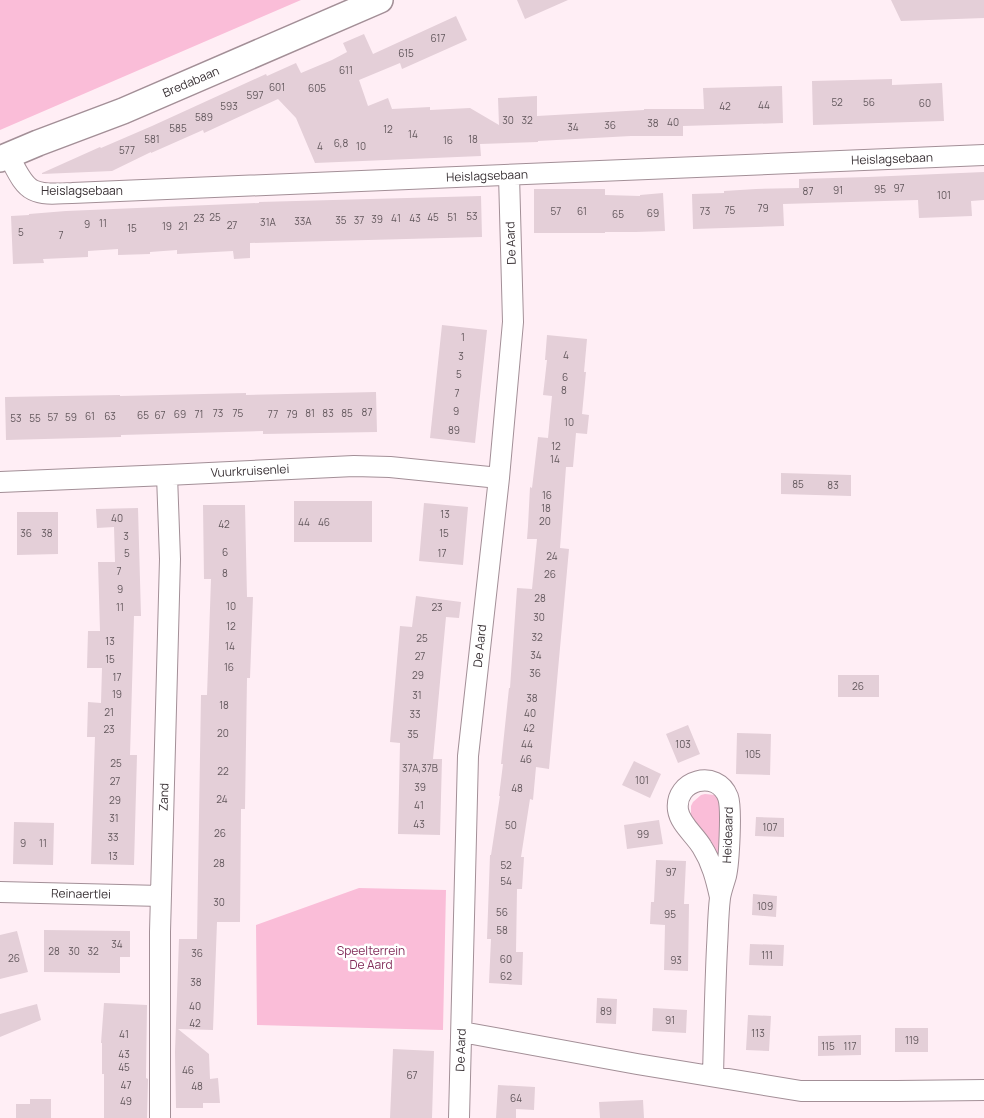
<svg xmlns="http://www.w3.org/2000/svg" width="984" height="1118" viewBox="0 0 984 1118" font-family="Manrope,sans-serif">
<rect width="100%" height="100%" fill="#ffeef5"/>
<path fill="#fabdd8" d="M0 0H301L0 130Z
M705 794 715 795 723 802 720 865 691 816V806L693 802 701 795Z
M359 888 446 890 443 1030 257 1025 256 925Z"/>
<path fill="#e4cfd8" d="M517 0H568L525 19Z
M891 0H984V18L901 21Z
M456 16 467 40 402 69 400 63 359 80 368 106 388 98 392 109 430 107V110L470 108 499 125 498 98 537 96V116L644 110V109H704L703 88 782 86 783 123 683 126V136H631L538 141V142L480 144 481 156 315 163 296 118 278 99 204 133 203 130 151 153V152L112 171 42 174V173L100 147 101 148 152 126 266 74 267 76 296 63 301 73 332 60 347 52 343 43 364 34 373 54Z
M892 79V85L942 83 944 121 813 125 812 81Z
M984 172V200L971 201 972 216 919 218 918 200 783 204 784 226 693 229 692 194 724 193V191L756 189 799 188V179L868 177Z
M534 189H605V195L640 196V195L663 193 665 231 636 232H605V233H534Z
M481 196 482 237 250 243V258L234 259 233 251 177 254V250L150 252V254L118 255V249L88 251V257L43 259 44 263 13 264 11 216 29 215V214L66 211 259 203V202Z
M442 325 487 330 475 443 430 438Z
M547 335 587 339 584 372H586L582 414 589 415 587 434 576 433 573 467H566L560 548 569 549 549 769 536 767 533 800 530 799 521 857H524L522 889H517L516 952H523L522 985 489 983 491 939H487L490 855H491L500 796H499L503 764H501L509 688H510L517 588 532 589 537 539H527L528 526 530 487 532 488 538 437 548 438 552 396 543 395 547 360H545Z
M376 392 377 432 263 434V431L121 435V437L6 440 5 397 120 395V396L246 393V395Z
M781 473 851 475V496L781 494Z
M294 501H372V542H294Z
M424 503 468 507 463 565 419 561Z
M203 505H245L247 597H253L250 678H247L245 809H241L240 922H217L213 1030 178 1029 209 1054 210 1079 218 1078 220 1103H203V1108H176L175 1052 179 939H197L201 695H207L211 579H204Z
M138 508 141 616H134L130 755H137L134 865 91 864 95 737H87L88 702 101 703 102 668H87L88 631H100L98 562H115L114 527 97 528 96 509Z
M17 512H58V554L17 555Z
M416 596 461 602 459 618 446 617 443 649 433 759H442L440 835 398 834 400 743 390 742 400 626 412 627Z
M838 675H879V697H838Z
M688 725 700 754 678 763 666 734Z
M737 733 771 734 770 775 736 774Z
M634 761 661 774 650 798 622 785Z
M756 817 784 818V837L755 836Z
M659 820 663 844 627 849 624 825Z
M14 822 54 823 53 865 13 864Z
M656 860 686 861 684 904H689L688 971 664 970 665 925 650 924 651 902H654Z
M753 894 777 896 776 917 752 915Z
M44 930 130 931V957H120V973L44 972Z
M17 931 28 972 0 979V935Z
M750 944 784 945 783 966 749 965Z
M597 998 617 999 616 1024 596 1023Z
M104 1003 147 1005 146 1078 148 1079 147 1118H104V1074H102V1043H101Z
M37 1004 41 1020 0 1037V1014Z
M653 1008 687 1010 686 1033 652 1031Z
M748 1015 771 1016 769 1051 746 1050Z
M895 1028H928V1052H895Z
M861 1035V1055L818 1056V1036Z
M393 1049 434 1051 432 1118H390Z
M498 1085 535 1087 534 1110 516 1109V1118H496Z
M30 1099H51V1118H16V1104H30Z
M643 1100 644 1118H600L599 1102Z"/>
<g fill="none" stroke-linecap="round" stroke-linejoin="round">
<g stroke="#a38f97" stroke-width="22">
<path id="minor" d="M8 155C15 166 21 184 33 190 45 196 60 193 72 193L984 155
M0 482 167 475 354 466 390 467 499 478
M0 892 161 896
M462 1032 637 1064 801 1091H897L984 1090
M713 1076C714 1033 715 990 717 947 718 931 718 914 720 898 721 891 724 883 726 876 729 863 732 808 728 797 717 768 674 780 678 810 680 824 695 835 702 847 712 863 716 879 720 897
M160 1118V932L170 559 167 475
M459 1118 468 756 499 478 513 322 509 175"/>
</g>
<g stroke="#a38f97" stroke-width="28">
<path id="major" d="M0 159 38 143 123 111 380 0"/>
</g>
<use href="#minor" stroke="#fff" stroke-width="20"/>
<use href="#major" stroke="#fff" stroke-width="25"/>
</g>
<g text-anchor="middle" stroke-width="5" stroke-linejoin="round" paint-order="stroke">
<g font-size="10" fill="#63585d">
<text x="438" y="42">617</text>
<text x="406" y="57">615</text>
<text x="346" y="74">611</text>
<text x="277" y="91">601</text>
<text x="317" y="92">605</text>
<text x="255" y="99">597</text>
<text x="837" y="106">52</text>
<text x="869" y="106">56</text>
<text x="925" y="107">60</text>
<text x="764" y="109">44</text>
<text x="229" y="110">593</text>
<text x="725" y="110">42</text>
<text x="204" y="121">589</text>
<text x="508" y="124">30</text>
<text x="527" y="124">32</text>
<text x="673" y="126">40</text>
<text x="653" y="127">38</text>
<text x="610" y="129">36</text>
<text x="573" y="131">34</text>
<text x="178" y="132">585</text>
<text x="388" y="133">12</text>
<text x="413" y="138">14</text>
<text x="152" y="143">581</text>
<text x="473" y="143">18</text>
<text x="448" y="144">16</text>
<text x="341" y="147">6,8</text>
<text x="320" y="150">4</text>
<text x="361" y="150">10</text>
<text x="127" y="154">577</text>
<text x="899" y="192">97</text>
<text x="880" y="193">95</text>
<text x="838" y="194">91</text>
<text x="808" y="195">87</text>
<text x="944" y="199">101</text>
<text x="763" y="212">79</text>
<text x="730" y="214">75</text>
<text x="556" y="215">57</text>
<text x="582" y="215">61</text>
<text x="705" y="215">73</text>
<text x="653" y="217">69</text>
<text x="618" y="218">65</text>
<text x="472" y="220">53</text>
<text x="215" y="221">25</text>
<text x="433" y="221">45</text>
<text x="452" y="221">51</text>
<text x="199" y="222">23</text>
<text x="396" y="222">41</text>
<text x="415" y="222">43</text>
<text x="377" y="223">39</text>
<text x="341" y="224">35</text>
<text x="359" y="224">37</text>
<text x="303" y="225">33A</text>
<text x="268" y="226">31A</text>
<text x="103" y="227">11</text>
<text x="87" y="228">9</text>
<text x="232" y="229">27</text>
<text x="167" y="230">19</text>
<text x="183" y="230">21</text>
<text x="132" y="232">15</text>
<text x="21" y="236">5</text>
<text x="61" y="239">7</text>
<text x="463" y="341">1</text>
<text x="566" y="359">4</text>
<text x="461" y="360">3</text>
<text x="459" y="378">5</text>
<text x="565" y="381">6</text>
<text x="564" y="394">8</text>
<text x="457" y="397">7</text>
<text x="456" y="415">9</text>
<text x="367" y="416">87</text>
<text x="218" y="417">73</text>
<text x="238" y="417">75</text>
<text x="310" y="417">81</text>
<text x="328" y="417">83</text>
<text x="347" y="417">85</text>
<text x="180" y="418">69</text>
<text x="199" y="418">71</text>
<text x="273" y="418">77</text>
<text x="292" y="418">79</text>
<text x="143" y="419">65</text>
<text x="160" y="419">67</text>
<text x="90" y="420">61</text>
<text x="110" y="420">63</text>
<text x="53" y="421">57</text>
<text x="71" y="421">59</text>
<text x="16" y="422">53</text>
<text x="35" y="422">55</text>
<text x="569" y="426">10</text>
<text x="454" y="434">89</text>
<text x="556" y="450">12</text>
<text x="555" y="463">14</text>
<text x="798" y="488">85</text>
<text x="833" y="489">83</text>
<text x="547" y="499">16</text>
<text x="546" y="512">18</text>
<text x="445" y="518">13</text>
<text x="117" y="522">40</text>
<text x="545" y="525">20</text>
<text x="304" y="526">44</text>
<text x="324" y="526">46</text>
<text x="224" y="528">42</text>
<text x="26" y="537">36</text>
<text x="47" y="537">38</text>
<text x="444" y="537">15</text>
<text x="126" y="540">3</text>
<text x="225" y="556">6</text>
<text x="127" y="557">5</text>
<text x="442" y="557">17</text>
<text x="552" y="560">24</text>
<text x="119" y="575">7</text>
<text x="225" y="577">8</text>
<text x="550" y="578">26</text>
<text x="120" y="593">9</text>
<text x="540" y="602">28</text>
<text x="231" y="610">10</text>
<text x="120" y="611">11</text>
<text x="437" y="611">23</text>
<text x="539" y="621">30</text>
<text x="231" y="630">12</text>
<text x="537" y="641">32</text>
<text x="422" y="642">25</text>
<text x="110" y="645">13</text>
<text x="230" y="650">14</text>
<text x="536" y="659">34</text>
<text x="420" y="660">27</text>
<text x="110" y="663">15</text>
<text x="229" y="671">16</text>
<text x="535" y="677">36</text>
<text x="418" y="679">29</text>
<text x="117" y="681">17</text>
<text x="858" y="690">26</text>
<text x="117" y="698">19</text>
<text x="417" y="699">31</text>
<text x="532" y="702">38</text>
<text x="224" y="709">18</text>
<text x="109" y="716">21</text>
<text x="530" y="717">40</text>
<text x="415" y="718">33</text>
<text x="529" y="732">42</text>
<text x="109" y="733">23</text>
<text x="223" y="737">20</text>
<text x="413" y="738">35</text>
<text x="527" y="748">44</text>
<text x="683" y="748">103</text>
<text x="753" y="758">105</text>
<text x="526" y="763">46</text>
<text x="116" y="767">25</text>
<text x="420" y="772">37A,37B</text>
<text x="223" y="775">22</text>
<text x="642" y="784">101</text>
<text x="115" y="785">27</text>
<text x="420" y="791">39</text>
<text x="517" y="792">48</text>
<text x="222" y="803">24</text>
<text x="115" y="804">29</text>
<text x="419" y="809">41</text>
<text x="114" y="822">31</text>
<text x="419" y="828">43</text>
<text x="511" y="829">50</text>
<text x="770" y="831">107</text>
<text x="220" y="837">26</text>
<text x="643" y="838">99</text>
<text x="113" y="841">33</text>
<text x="23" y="847">9</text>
<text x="43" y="847">11</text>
<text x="113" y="860">13</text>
<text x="219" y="867">28</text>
<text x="506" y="869">52</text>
<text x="671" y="876">97</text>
<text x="506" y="885">54</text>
<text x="219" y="906">30</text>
<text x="765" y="910">109</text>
<text x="502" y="916">56</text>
<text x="670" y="918">95</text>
<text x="502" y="934">58</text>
<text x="117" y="948">34</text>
<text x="54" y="955">28</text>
<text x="74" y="955">30</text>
<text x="93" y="955">32</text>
<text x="197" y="957">36</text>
<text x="767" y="959">111</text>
<text x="14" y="962">26</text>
<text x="506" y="963">60</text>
<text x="676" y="964">93</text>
<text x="506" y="980">62</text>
<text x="196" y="986">38</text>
<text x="195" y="1010">40</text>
<text x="606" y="1015">89</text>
<text x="670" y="1024">91</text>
<text x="195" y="1027">42</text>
<text x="758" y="1037">113</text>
<text x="124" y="1038">41</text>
<text x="912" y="1044">119</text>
<text x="828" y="1050">115</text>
<text x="850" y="1050">117</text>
<text x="124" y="1058">43</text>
<text x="124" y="1071">45</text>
<text x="188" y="1074">46</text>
<text x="412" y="1079">67</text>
<text x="126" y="1089">47</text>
<text x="197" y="1090">48</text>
<text x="516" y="1102">64</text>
<text x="126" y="1105">49</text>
</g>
<g font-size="12" fill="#383034" stroke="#fff">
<text transform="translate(191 82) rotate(-23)" y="4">Bredabaan</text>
<text transform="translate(892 159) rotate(-2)" y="4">Heislagsebaan</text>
<text transform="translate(487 176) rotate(-2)" y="4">Heislagsebaan</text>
<text x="82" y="195">Heislagsebaan</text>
<text transform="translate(511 243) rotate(-92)" y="4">De Aard</text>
<text transform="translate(250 471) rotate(-3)" y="4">Vuurkruisenlei</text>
<text transform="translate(480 646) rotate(-84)" y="4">De Aard</text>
<text transform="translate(164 797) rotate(-88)" y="4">Zand</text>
<text transform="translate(728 835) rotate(-88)" y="4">Heideaard</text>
<text transform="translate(81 894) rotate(1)" y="4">Reinaertlei</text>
<text transform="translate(461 1050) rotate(-88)" y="4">De Aard</text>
</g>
<g font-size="12" fill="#822d5a" stroke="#fff">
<text x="371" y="955">Speelterrein<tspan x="371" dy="14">De Aard</tspan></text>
</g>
</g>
</svg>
